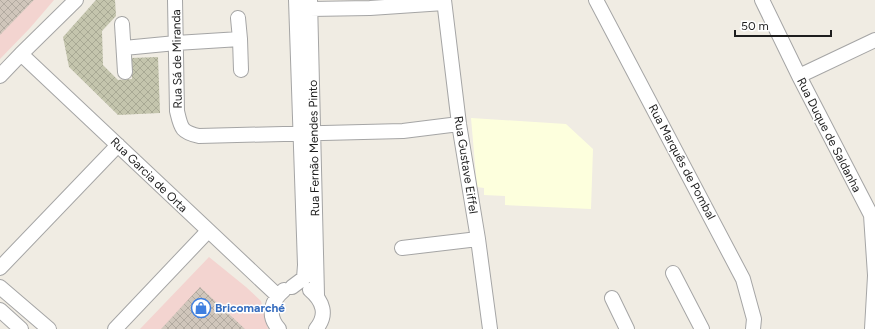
<svg xmlns="http://www.w3.org/2000/svg" width="875" height="329" viewBox="0 0 875 329" font-family="Figtree,sans-serif">
<defs>
<pattern id="construction-cross-hatch" width="8" height="8" patternUnits="userSpaceOnUse"><rect width="8" height="8" fill="#c4c5ad"/><path d="M0 0l8 8M0 8l8-8" fill="none" stroke="#a8a994"/></pattern>
<pattern id="building-cross-hatch" width="8" height="8" patternUnits="userSpaceOnUse"><rect width="8" height="8" fill="#d0c6bb"/><path d="M0 0l8 8M0 8l8-8" fill="none" stroke="#b2aaa0"/></pattern>
</defs>
<rect width="100%" height="100%" fill="#f0ece3"/>
<path fill="#f3d4d0" d="M0 0H54L30 28 0 59Z
M209 257 246 287 261 301 268 329H140Z"/>
<path fill="#fdffdd" d="M471 118 566 124 593 149 591 209 505 205V196L484 195V188L477 187Z"/>
<path fill="url(#construction-cross-hatch)" d="M96 0H115L116 16 102 31 103 65 118 80 132 79 131 58 158 57 160 113 118 115 69 67 63 37Z"/>
<path fill="url(#building-cross-hatch)" d="M0 0H34L0 35Z
M200 287 245 329H161Z"/>
<g fill="none" stroke-linecap="round" stroke-linejoin="round">
<g stroke="#a5a5a5" stroke-width="16">
<path id="street" d="M175 0 177 111C181 128 181 132 199 136L403 131 459 124
M310 0 317 295
M444 0 459 124 478 239 490 329
M596 0 743 279 754 319 753 329
M762 0 799 76 871 215 875 275
M310 9 370 8 444 3
M238 18 240 39 241 70
M122 24 125 72
M124 48 176 43 240 39
M21 54 278 296
M0 76 21 54 76 0
M799 76 875 40
M402 248 478 239
M0 268 118 145
M673 273 702 329
M0 287 49 329
M292 287 304 278 305 265 296 0
M310 290C323 301 328 315 316 329
M612 298 627 329
M0 310 21 329
M115 329 208 231
M279 329C266 315 272 300 284 290
M872 329 875 276"/>
</g>
<use href="#street" stroke="#fff" stroke-width="14"/>
</g>
<defs>
<g id="shop-ring" transform="scale(1)"><circle r="9.5" fill="#fff" stroke="#3f7fe0" stroke-width="1.5"/><path d="M-5-2.5h2.3a2.7 3.5 0 0 1 5.4 0H5L5.5 6h-11ZM-1.5-2.5h3a1.5 2.3 0 0 0-3 0Z" fill="#3f7fe0"/></g>
</defs>
<g fill-rule="evenodd">
<use href="#shop-ring" x="201" y="308"/>
</g>
<g text-anchor="middle" stroke-width="3" stroke-linejoin="round" paint-order="stroke">
<g font-size="12" fill="#1e1e1e" stroke="#fff">
<text transform="translate(177 59) rotate(-91)" y="4">Rua Sá de Miranda</text>
<text transform="translate(829 135) rotate(63)" y="4">Rua Duque de Saldanha</text>
<text transform="translate(314 148) rotate(-91)" y="4">Rua Fernão Mendes Pinto</text>
<text transform="translate(682 162) rotate(62)" y="4">Rua Marquês de Pombal</text>
<text transform="translate(466 165) rotate(81)" y="4">Rua Gustave Eiffel</text>
<text transform="translate(149 175) rotate(44)" y="4">Rua Garcia de Orta</text>
</g>
<g font-size="12" font-weight="bold" fill="#366cbe" stroke="#fff" text-anchor="start">
<text x="215" y="312">Bricomarché</text>
</g>
</g>
<path d="M735 30v6h96v-6" fill="none" stroke="#1e1e1e" stroke-width="2"/>
<text x="741" y="30" font-size="12" fill="#1e1e1e" stroke="#ffffff" stroke-width="3" paint-order="stroke">50 m</text>
</svg>
